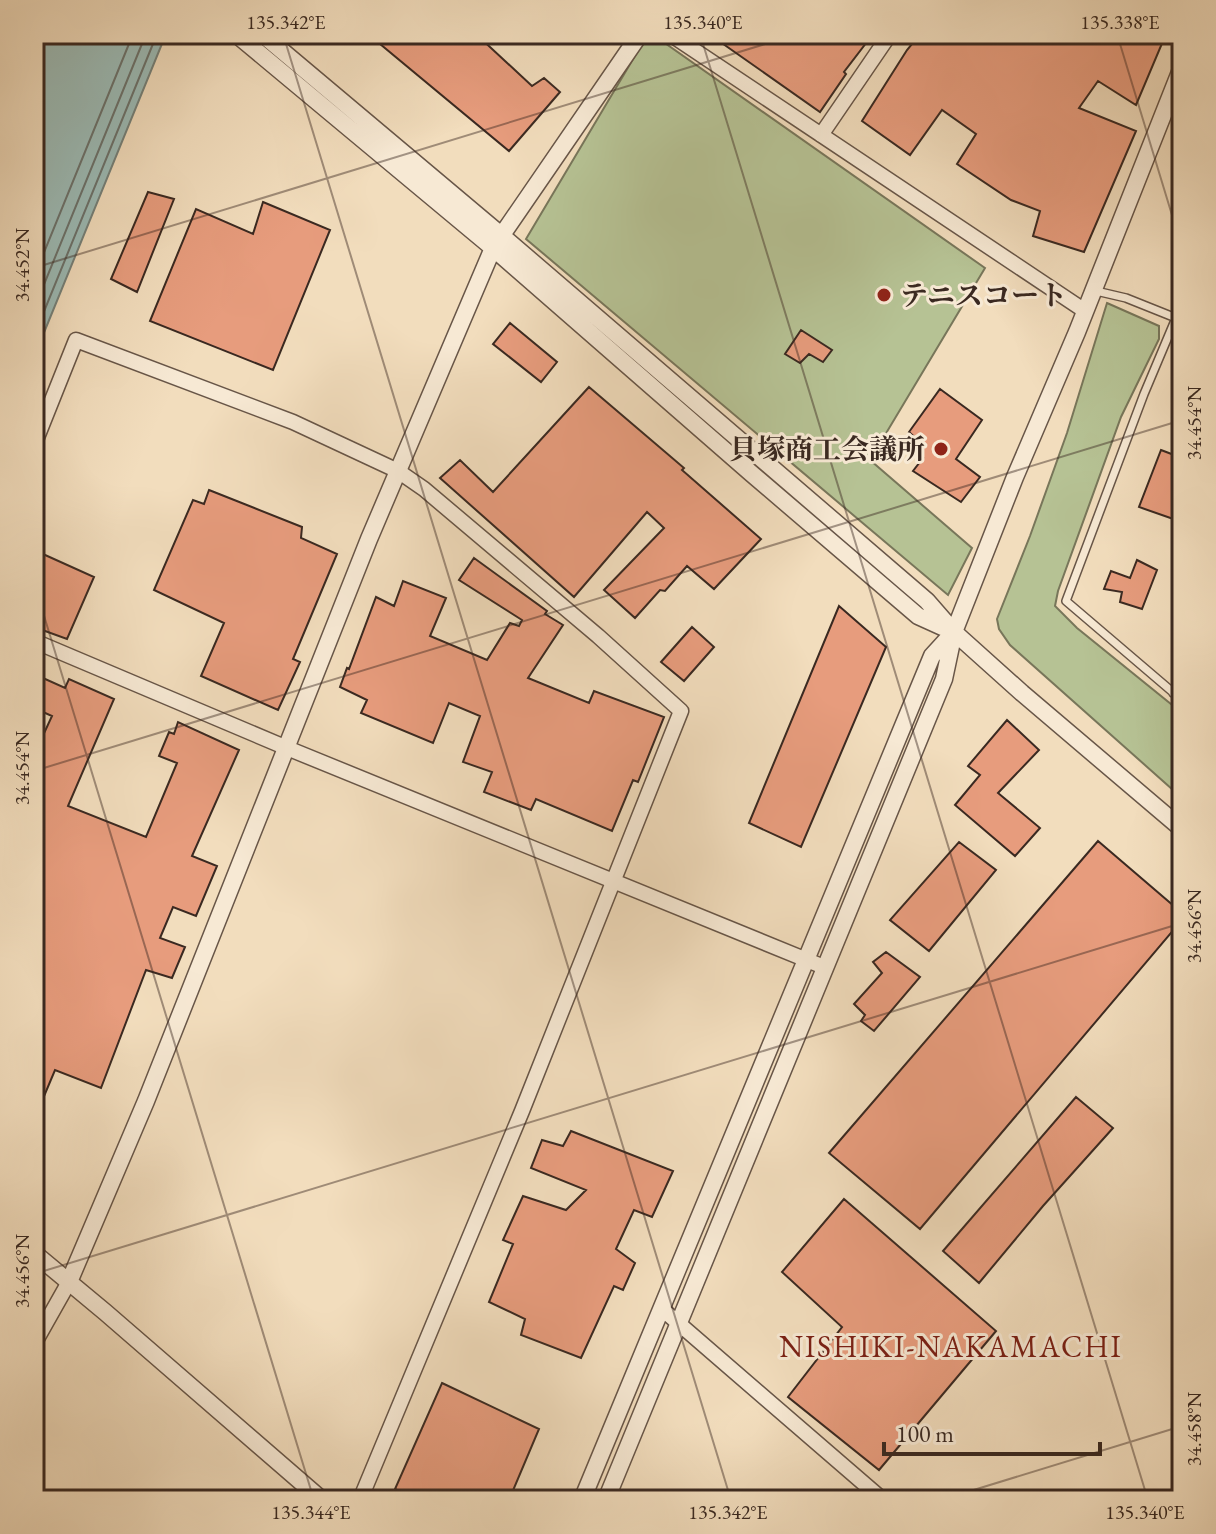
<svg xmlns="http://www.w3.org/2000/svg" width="1216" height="1534" viewBox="0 0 1216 1534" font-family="'EB Garamond','Noto Serif JP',serif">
<rect width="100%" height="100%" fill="#f2ddbd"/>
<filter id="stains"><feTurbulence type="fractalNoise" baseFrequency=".0025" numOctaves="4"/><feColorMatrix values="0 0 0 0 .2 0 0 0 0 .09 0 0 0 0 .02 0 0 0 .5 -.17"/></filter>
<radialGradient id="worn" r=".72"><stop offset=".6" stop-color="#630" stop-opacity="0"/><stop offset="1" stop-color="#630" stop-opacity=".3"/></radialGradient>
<path fill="#b6c294" stroke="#78765a" stroke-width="2" d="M648 34H652L985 268 870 460 972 548 948 595 526 239Z
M1107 303 1159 326V339L1121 417 1058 591 1055 606 1077 628 1182 713V798L1010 645 999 629 997 619 1030 536 1067 433Z"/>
<path fill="#9cbbb6" stroke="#75817a" stroke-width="2" d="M34 34H166L34 357Z"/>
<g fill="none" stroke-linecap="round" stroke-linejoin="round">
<path stroke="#6b726c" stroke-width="2" d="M34 277 133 34
M34 309 146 34
M34 336 157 34"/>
</g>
<path fill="#e79c7d" stroke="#3a2921" stroke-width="2" d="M368 34H476L532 86 544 78 560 92 509 151Z
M709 34H873L844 72 846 74 820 112Z
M920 34H1166L1136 105 1098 81 1079 108 1136 131 1084 252 1033 236 1040 211 1011 200 957 164 976 134 942 110 910 155 862 121 907 50Z
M148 192 174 199 137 292 111 279Z
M263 202 330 230 273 370 150 321 196 209 253 234Z
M510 323 557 362 541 382 493 344Z
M801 330 832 350 823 362 809 354 800 363 785 354Z
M589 387 684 468 682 470 761 539 714 589 687 566 665 591 660 590 635 618 604 590 664 528 647 512 574 597 440 478 460 460 493 492Z
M940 389 982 420 956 459 980 477 961 502 913 471 923 458 917 454 922 444 909 432Z
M1161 450 1182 458V522L1139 507Z
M209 490 302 527 301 538 337 554 293 659 300 662 278 710 201 676 224 623 154 590 193 500 204 504Z
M34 550 94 577 67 639 34 627Z
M474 558 547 611 545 614 563 625 528 678 589 703 594 691 664 717 638 782 633 780 612 831 536 799 531 810 484 792 492 772 463 762 480 716 449 703 433 743 361 713 367 700 340 687 347 668 349 669 376 597 394 606 403 581 446 598 430 636 487 660 510 623 519 626 522 620 459 580Z
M1137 560 1157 570 1142 609 1120 602 1122 592 1104 589 1111 571 1130 578Z
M839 606 886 647 801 847 749 823Z
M692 627 714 647 684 681 661 662Z
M34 674 65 688 69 679 114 699 68 806 146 837 177 763 159 756 169 732 174 734 178 722 239 750 192 856 217 866 196 916 173 907 160 938 185 947 172 978 146 970 101 1088 55 1070 34 1120V755L52 716 34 708Z
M1007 720 1039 750 998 793 1040 828 1015 856 955 805 980 775 968 766Z
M1098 841 1182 913V920L920 1229 829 1153Z
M959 842 996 870 929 951 890 920Z
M886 952 920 977 874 1031 861 1021 865 1015 854 1004 882 973 873 962Z
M1076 1097 1113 1128 1043 1206 979 1283 943 1251Z
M571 1131 673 1171 652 1217 634 1210 616 1249 635 1263 623 1290 614 1286 581 1358 521 1335 525 1319 489 1302 513 1244 503 1240 523 1196 566 1210 586 1190 531 1168 542 1140 563 1146Z
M844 1199 996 1331 879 1470 788 1397 842 1327 782 1272Z
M442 1383 539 1429 509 1500H418L395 1489Z"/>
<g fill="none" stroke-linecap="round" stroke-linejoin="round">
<g stroke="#685648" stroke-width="10">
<path id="service" d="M1096 291 1126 298 1176 318 1144 394 1066 601 1182 700
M1173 693 1182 671"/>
</g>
<g stroke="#685648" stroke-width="17">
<path id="minor" d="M670 34 1085 311
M821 135 890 34
M34 445 76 340 293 422 398 471 424 489 598 636 681 711 522 1111 360 1500
M34 641 287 748 824 967
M662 1309 883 1500
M34 1344 69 1282"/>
</g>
<g stroke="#685648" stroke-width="19">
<path id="tertiary" d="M236 34 493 248 752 474 918 616 949 630
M262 34 501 235 927 601 954 632 1022 693 1182 829
M34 1253 105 1312 322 1500
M69 1282 146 1101 369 539 493 248 640 34
M582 1500 932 656 953 633
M606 1500 944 679 954 632 1015 477 1077 332 1182 67"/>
</g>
<use href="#service" stroke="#f7e9d4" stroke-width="7"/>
<use href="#minor" stroke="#f7e9d4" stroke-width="14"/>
<use href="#tertiary" stroke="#f7e9d4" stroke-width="16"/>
</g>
<path fill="none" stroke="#3a2921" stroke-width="2" stroke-opacity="0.45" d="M283 34 731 1500M700 34 1148 1500M1117 34 1182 248M34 268 798 34M34 583 314 1500M34 771 1182 420M34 1274 1182 923M941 1500 1182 1426"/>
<g fill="#8f2418" stroke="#f7e9d4" stroke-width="3">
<circle cx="884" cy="295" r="8"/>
<circle cx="941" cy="449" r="8"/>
</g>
<g text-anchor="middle" stroke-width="6" stroke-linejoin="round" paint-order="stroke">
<g font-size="28" font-weight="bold" fill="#3a2921" stroke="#f7e9d4" text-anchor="start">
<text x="900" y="305">テニスコート</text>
<text x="925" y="459" text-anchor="end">貝塚商工会議所</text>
</g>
<g font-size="30" letter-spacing="2" fill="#7a1f14" stroke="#f7e9d4">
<text x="951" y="1357">NISHIKI-NAKAMACHI</text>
</g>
</g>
<rect width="1216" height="1534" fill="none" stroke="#f2ddbd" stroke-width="88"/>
<path d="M884 1442v12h216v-12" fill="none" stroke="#3a2921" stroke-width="4"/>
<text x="896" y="1442" font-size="24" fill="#3a2921" stroke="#f7e9d4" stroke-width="6" paint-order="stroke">100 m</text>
<rect x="44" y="44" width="1128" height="1446" fill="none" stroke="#3a2921" stroke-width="3"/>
<g font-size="20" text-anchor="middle" fill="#3a2921">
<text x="286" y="29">135.342°E</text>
<text x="703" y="29">135.340°E</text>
<text x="1120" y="29">135.338°E</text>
<text transform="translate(22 265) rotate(-90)" y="7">34.452°N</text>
<text transform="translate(1194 423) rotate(-90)" y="7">34.454°N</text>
<text transform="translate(22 768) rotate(-90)" y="7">34.454°N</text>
<text transform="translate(1194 926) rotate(-90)" y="7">34.456°N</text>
<text transform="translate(22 1271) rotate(-90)" y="7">34.456°N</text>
<text transform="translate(1194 1429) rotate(-90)" y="7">34.458°N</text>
<text x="311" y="1519">135.344°E</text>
<text x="728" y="1519">135.342°E</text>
<text x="1145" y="1519">135.340°E</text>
</g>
<rect width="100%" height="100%" filter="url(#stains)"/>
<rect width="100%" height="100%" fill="url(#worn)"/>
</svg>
